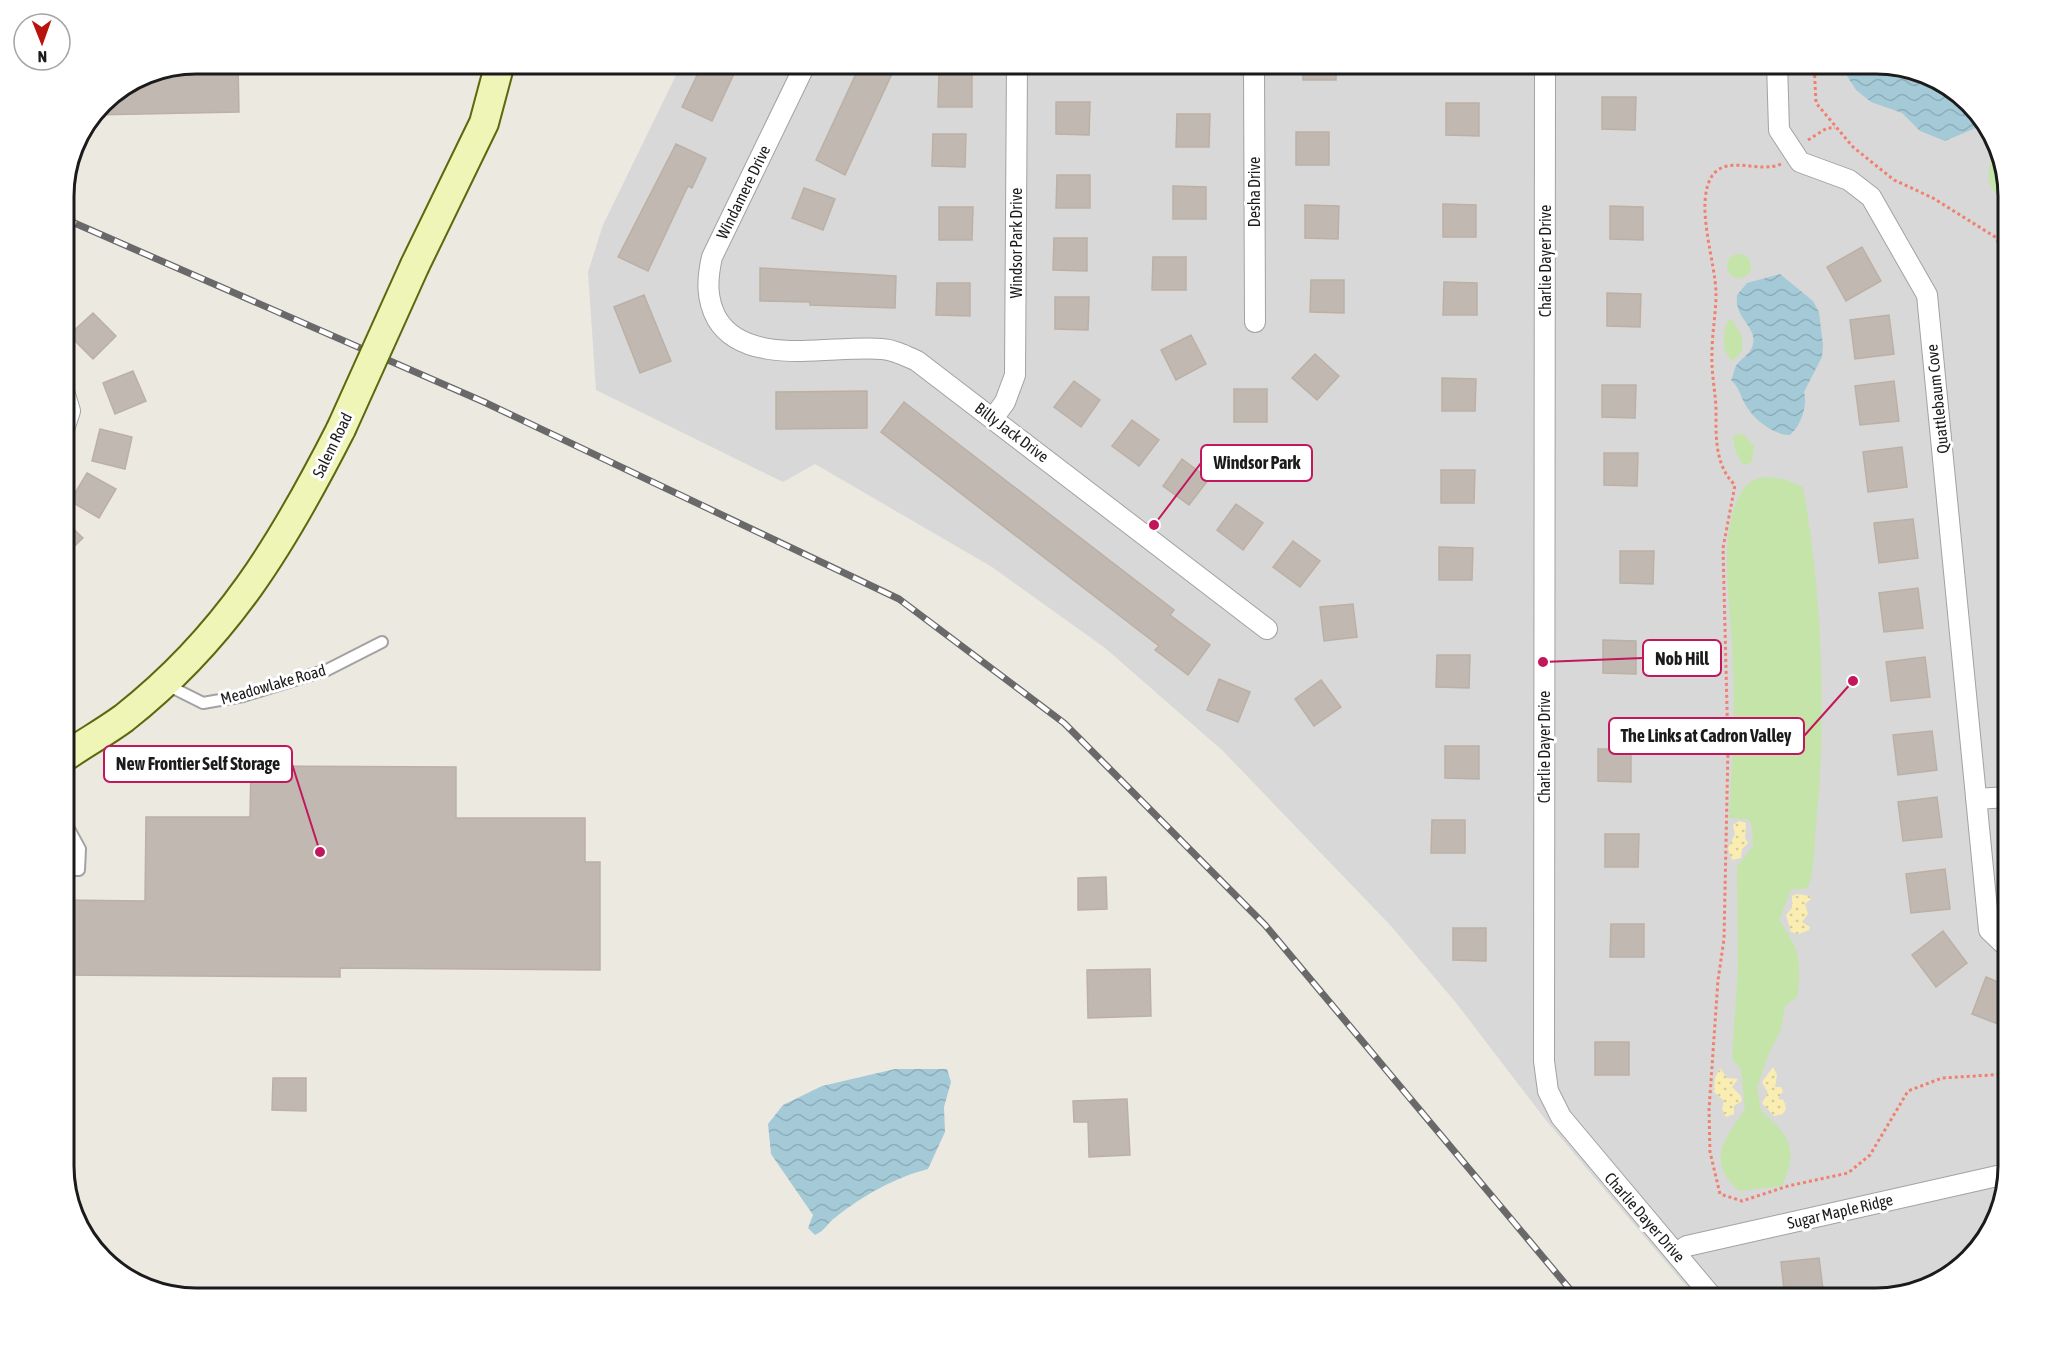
<svg xmlns="http://www.w3.org/2000/svg" width="2071" height="1362" viewBox="0 0 2071 1362" font-family="'Asap Condensed',sans-serif">
<defs>
<pattern id="sand-dots" width="8" height="8" patternUnits="userSpaceOnUse" patternTransform="scale(1.5)"><rect width="8" height="8" fill="#f9edb2"/><path d="M2 2h.1M6 6h.1" fill="none" stroke="#d5cb98" stroke-width="1.8" stroke-linecap="round"/></pattern>
<pattern id="water-waves" width="16" height="10" patternUnits="userSpaceOnUse" patternTransform="scale(1.5)"><rect width="16" height="10" fill="#a4cad7"/><path d="M0 5q4-4 8 0t8 0" fill="none" stroke="#8dadb8"/></pattern>
</defs>
<rect width="100%" height="100%" fill="#ece9e1"/>
<path fill="#d9d8d8" d="M682 63H1876L1949 85 1990 129 2008 195V1167L1986 1240 1942 1281 1876 1299H1697L1545 1119 1457 1004 1391 926 1223 751 1105 648 992 567 815 464 783 482 596 390 588 272 603 225Z"/>
<path fill="#c4e4a9" d="M1996 151 2008 195V206C1988 189 1982 175 1996 151Z
M1727 266a12 12 0 1 1 24 0a12 12 0 1 1-24 0Z
M1732 320 1742 336V351L1733 361C1721 353 1723 333 1728 321Z
M1738 434H1743L1754 446 1752 462 1745 465C1737 460 1734 447 1733 437Z
M1764 477 1784 479 1803 487C1822 591 1827 720 1816 825 1814 846 1815 867 1808 888L1791 890 1779 920C1800 950 1802 960 1797 997L1785 1006 1781 1030 1769 1053 1757 1087 1761 1111C1791 1136 1798 1150 1782 1186L1739 1191C1706 1162 1723 1140 1745 1110L1741 1069 1732 1059 1738 968 1737 867 1753 846 1752 827 1748 819 1729 818C1732 766 1735 714 1733 662 1732 620 1721 560 1731 520 1737 499 1741 481 1764 477Z"/>
<path fill="url(#sand-dots)" d="M1739 821 1746 823 1745 838 1748 843 1742 849 1741 858 1732 860 1728 848 1735 834 1733 825Z
M1797 894 1809 896 1811 899 1805 904 1808 914 1802 922 1810 927 1809 930 1799 934 1791 932 1786 915 1792 908V896Z
M1773 1067 1777 1075 1775 1087H1781L1783 1091 1778 1099 1784 1100 1786 1109 1783 1114 1774 1116 1762 1103 1768 1093 1762 1082Z
M1720 1068 1727 1078 1738 1079 1732 1087 1741 1096 1742 1101 1734 1106V1114L1726 1117 1722 1109 1724 1101 1714 1092 1715 1078Z"/>
<path fill="url(#water-waves)" d="M1851 63H1876L1949 85 1985 124 1945 141 1920 131 1902 113 1871 102 1856 90 1847 76Z
M1780 274 1813 301 1819 312 1823 345 1822 357 1804 392C1808 405 1801 426 1790 435 1773 435 1753 419 1745 404 1740 395 1739 387 1731 380 1734 375 1733 371 1736 366 1740 358 1751 355 1753 344 1757 326 1734 319 1737 295L1747 283Z
M895 1069H947L951 1082 944 1107 945 1132 928 1169C896 1177 862 1196 836 1217 827 1223 826 1230 815 1235L808 1228 813 1215 771 1154 768 1124 783 1105 822 1086Z"/>
<path fill="#c0b8b1" stroke="#bcb0a5" stroke-width="1.5" d="M195 63H238L239 112 93 115 102 101 145 73Z
M703 63H739L712 121 682 107Z
M861 63H897L845 175 816 160Z
M1303 63H1336V80H1303Z
M939 74H972V107H938Z
M1602 97H1636L1635 130 1602 129Z
M1056 102H1090L1089 135 1056 134Z
M1446 103H1479V136L1446 135Z
M1177 114H1210L1209 147H1176Z
M1296 132H1329V165H1296Z
M933 134H966L965 167 932 166Z
M676 144 706 158 692 188 688 186 648 271 618 257Z
M1057 175H1090V208H1056Z
M1173 186 1206 187V219H1173Z
M804 188 835 199 823 230 792 218Z
M1443 204 1476 205V237H1443Z
M1305 205 1339 206 1338 239 1305 238Z
M1610 206 1643 207V240L1610 239Z
M939 207H973L972 240H939Z
M1054 238H1087V271L1053 270Z
M1862 247 1881 281 1846 301 1827 267Z
M1153 257H1186V290H1152Z
M760 268 896 276 895 308 810 305V302L760 301Z
M1311 280H1344V313L1310 312Z
M1444 282 1477 283V315H1443Z
M937 283H970V316L936 315Z
M1607 293 1641 294 1640 327 1607 326Z
M644 295 671 361 640 373 614 307Z
M1055 297H1089L1088 330 1055 329Z
M93 313 116 336 93 359 69 335Z
M1889 315 1894 354 1855 359 1850 320Z
M1191 335 1206 364 1176 380 1161 350Z
M1315 354 1339 376 1317 400 1292 378Z
M133 371 146 401 115 414 103 383Z
M1442 378 1476 379 1475 411H1442Z
M1074 381 1100 400 1081 427 1054 407Z
M1894 381 1899 421 1860 425 1855 386Z
M1602 385H1636L1635 418 1602 417Z
M1234 389H1267V422H1234Z
M867 391V428L776 429V392Z
M904 402 1174 610 1170 615 1210 645 1188 675 1155 650 1159 646 881 432Z
M1132 420 1159 440 1139 466 1112 446Z
M100 429 132 437 125 469 92 461Z
M1902 447 1907 487 1868 492 1863 452Z
M1604 453H1638L1637 486 1604 485Z
M1182 459 1209 479 1189 505 1163 486Z
M1441 470H1475L1474 503H1441Z
M87 473 116 489 99 518 70 501Z
M1236 504 1263 523 1243 550 1217 530Z
M63 519 83 538 63 557Z
M1913 519 1918 558 1879 563 1874 523Z
M1293 541 1320 561 1300 587 1273 567Z
M1439 547 1473 548 1472 580H1439Z
M1620 551H1654L1653 584 1620 583Z
M1918 588 1923 628 1884 632 1879 593Z
M1353 604 1357 637 1324 641 1320 607Z
M1603 640 1636 641V674L1603 673Z
M1437 655H1470L1469 688 1436 687Z
M1925 657 1930 697 1891 701 1886 662Z
M1219 679 1250 692 1238 722 1207 710Z
M1321 680 1341 707 1314 726 1295 699Z
M1932 731 1937 770 1898 775 1893 735Z
M1445 746H1479V779L1445 778Z
M1598 749H1631V782L1598 781Z
M251 766 456 767V818H585V862H600V970L340 968V977L63 975V900L145 901 146 817H250Z
M1937 797 1942 837 1903 841 1898 802Z
M1432 820H1465V853H1431Z
M1605 834H1639L1638 867H1605Z
M1945 869 1950 909 1911 913 1906 874Z
M1106 877 1107 909 1078 910V878Z
M1611 924H1644V957H1610Z
M1453 928H1486V961L1453 960Z
M1943 931 1967 963 1936 987 1912 955Z
M1150 969 1151 1016 1088 1018 1087 970Z
M1986 977 2008 986V1028L1972 1014Z
M1595 1042H1629V1075H1595Z
M273 1078H306V1111L272 1110Z
M1127 1099 1130 1155 1089 1157 1088 1122H1074L1073 1101Z
M1819 1258 1824 1297 1785 1299 1781 1262Z"/>
<g fill="none" stroke-linecap="round" stroke-linejoin="round">
<g stroke="#a2a2a2" stroke-width="14">
<path id="service" d="M167 685 203 703 243 696 327 670 382 642
M63 818 80 849 79 870H63"/>
</g>
<g stroke="#a2a2a2" stroke-width="22">
<path id="minor" d="M806 63 712 257C707 279 706 299 717 319 747 369 835 344 882 349 895 350 906 356 917 361L1267 629
M1254 63 1255 322
M1545 63 1544 1061 1548 1091 1561 1117 1714 1299
M1777 63 1779 130 1800 162 1849 180 1871 197 1927 295 1989 930 2008 948
M63 388 70 411 63 432
M994 417 1005 402 1015 375 1017 63
M1976 799 2008 797
M1676 1253 1687 1246 2006 1174"/>
</g>
<g stroke="#5b680c" stroke-width="32">
<path id="secondary" d="M415 265 484 123 500 63
M63 758C83 744 105 732 124 718 227 637 283 543 341 429"/>
</g>
<path stroke="#f0806f" stroke-width="3" stroke-dasharray="3 3" stroke-linecap="butt" d="M1814 63 1816 103 1853 147 1894 180 1933 198 2008 245
M1808 140 1827 128H1835
M1781 164C1760 174 1727 154 1712 176 1694 204 1716 263 1716 294 1716 313 1712 333 1712 353 1711 371 1715 389 1716 408 1716 434 1714 465 1735 485L1723 548 1728 748 1724 939 1718 980 1709 1110 1710 1152 1720 1194 1742 1201 1788 1186 1848 1173 1870 1155 1908 1091 1942 1078 2008 1074
M1997 240 2008 257"/>
<use href="#service" stroke="#fff" stroke-width="10"/>
<use href="#minor" stroke="#fff" stroke-width="20"/>
<use href="#secondary" stroke="#eff4b7" stroke-width="28"/>
<g stroke="#696969" stroke-width="7">
<path id="rail" d="M63 218 484 402 899 599 1064 723 1265 925 1578 1299"/>
</g>
<use href="#rail" stroke="#fff" stroke-width="4.5" stroke-dasharray="14" stroke-linecap="butt"/>
<g stroke="#5b680c" stroke-width="32" stroke-linecap="butt">
<path id="secondary-bridge" d="M341 429 415 265"/>
</g>
<use href="#secondary-bridge" stroke="#eff4b7" stroke-width="28"/>
</g>
<g text-anchor="middle" stroke-width="6" stroke-linejoin="round" paint-order="stroke">
<g font-size="16" fill="#1b1b1b" stroke="#fff">
<text transform="translate(743 192) rotate(-64)" y="6">Windamere Drive</text>
<text transform="translate(1254 192) rotate(-90)" y="6">Desha Drive</text>
<text transform="translate(1016 243) rotate(-90)" y="6">Windsor Park Drive</text>
<text transform="translate(1545 261) rotate(-90)" y="6">Charlie Dayer Drive</text>
<text transform="translate(1937 399) rotate(-96)" y="6">Quattlebaum Cove</text>
<text transform="translate(1012 432) rotate(37)" y="6">Billy Jack Drive</text>
<text transform="translate(332 445) rotate(-64)" y="6">Salem Road</text>
<text transform="translate(273 684) rotate(-16)" y="6">Meadowlake Road</text>
<text transform="translate(1544 747) rotate(-90)" y="6">Charlie Dayer Drive</text>
<text transform="translate(1840 1211) rotate(-13)" y="6">Sugar Maple Ridge</text>
<text transform="translate(1645 1217) rotate(49)" y="6">Charlie Dayer Drive</text>
</g>
</g>
<path d="M0 0H2071V1362H0ZM196 74H1876A122 122 0 0 1 1998 196V1166A122 122 0 0 1 1876 1288H196A122 122 0 0 1 74 1166V196A122 122 0 0 1 196 74Z" fill="#fff" fill-rule="evenodd"/>
<path fill="none" stroke="#1b1b1b" stroke-width="3" d="M196 74H1876A122 122 0 0 1 1998 196V1166A122 122 0 0 1 1876 1288H196A122 122 0 0 1 74 1166V196A122 122 0 0 1 196 74Z"/>
<path fill="none" stroke="#c2185b" stroke-width="2" d="M1154 525L1201 463M1543 662L1643 658M1853 681L1804 736M320 852L292 764"/>
<g fill="#c2185b" stroke="#fff" stroke-width="2">
<circle cx="1154" cy="525" r="6"/>
<circle cx="1543" cy="662" r="6"/>
<circle cx="1853" cy="681" r="6"/>
<circle cx="320" cy="852" r="6"/>
</g>
<g fill="#fff" stroke="#c2185b" stroke-width="2">
<rect x="1201" y="445" width="111" height="36" rx="6"/>
<rect x="1643" y="640" width="78" height="36" rx="6"/>
<rect x="1609" y="718" width="195" height="36" rx="6"/>
<rect x="104" y="746" width="188" height="36" rx="6"/>
</g>
<g font-size="18" text-anchor="middle" font-weight="bold" fill="#1b1b1b">
<text x="1257" y="469">Windsor Park</text>
<text x="1682" y="665">Nob Hill</text>
<text x="1706" y="742">The Links at Cadron Valley</text>
<text x="198" y="770">New Frontier Self Storage</text>
</g>
<g transform="translate(42 42) rotate(179)"><circle r="28" fill="#ffffff" stroke="#a4a4a4" stroke-width="1.5"/>
<path d="M0-4.5L10 22L0 15L-10 22Z" fill="#b9130d"/>
<text y="-9" font-size="16" font-weight="bold" text-anchor="middle" fill="#1b1b1b">N</text>
</g>
</svg>
